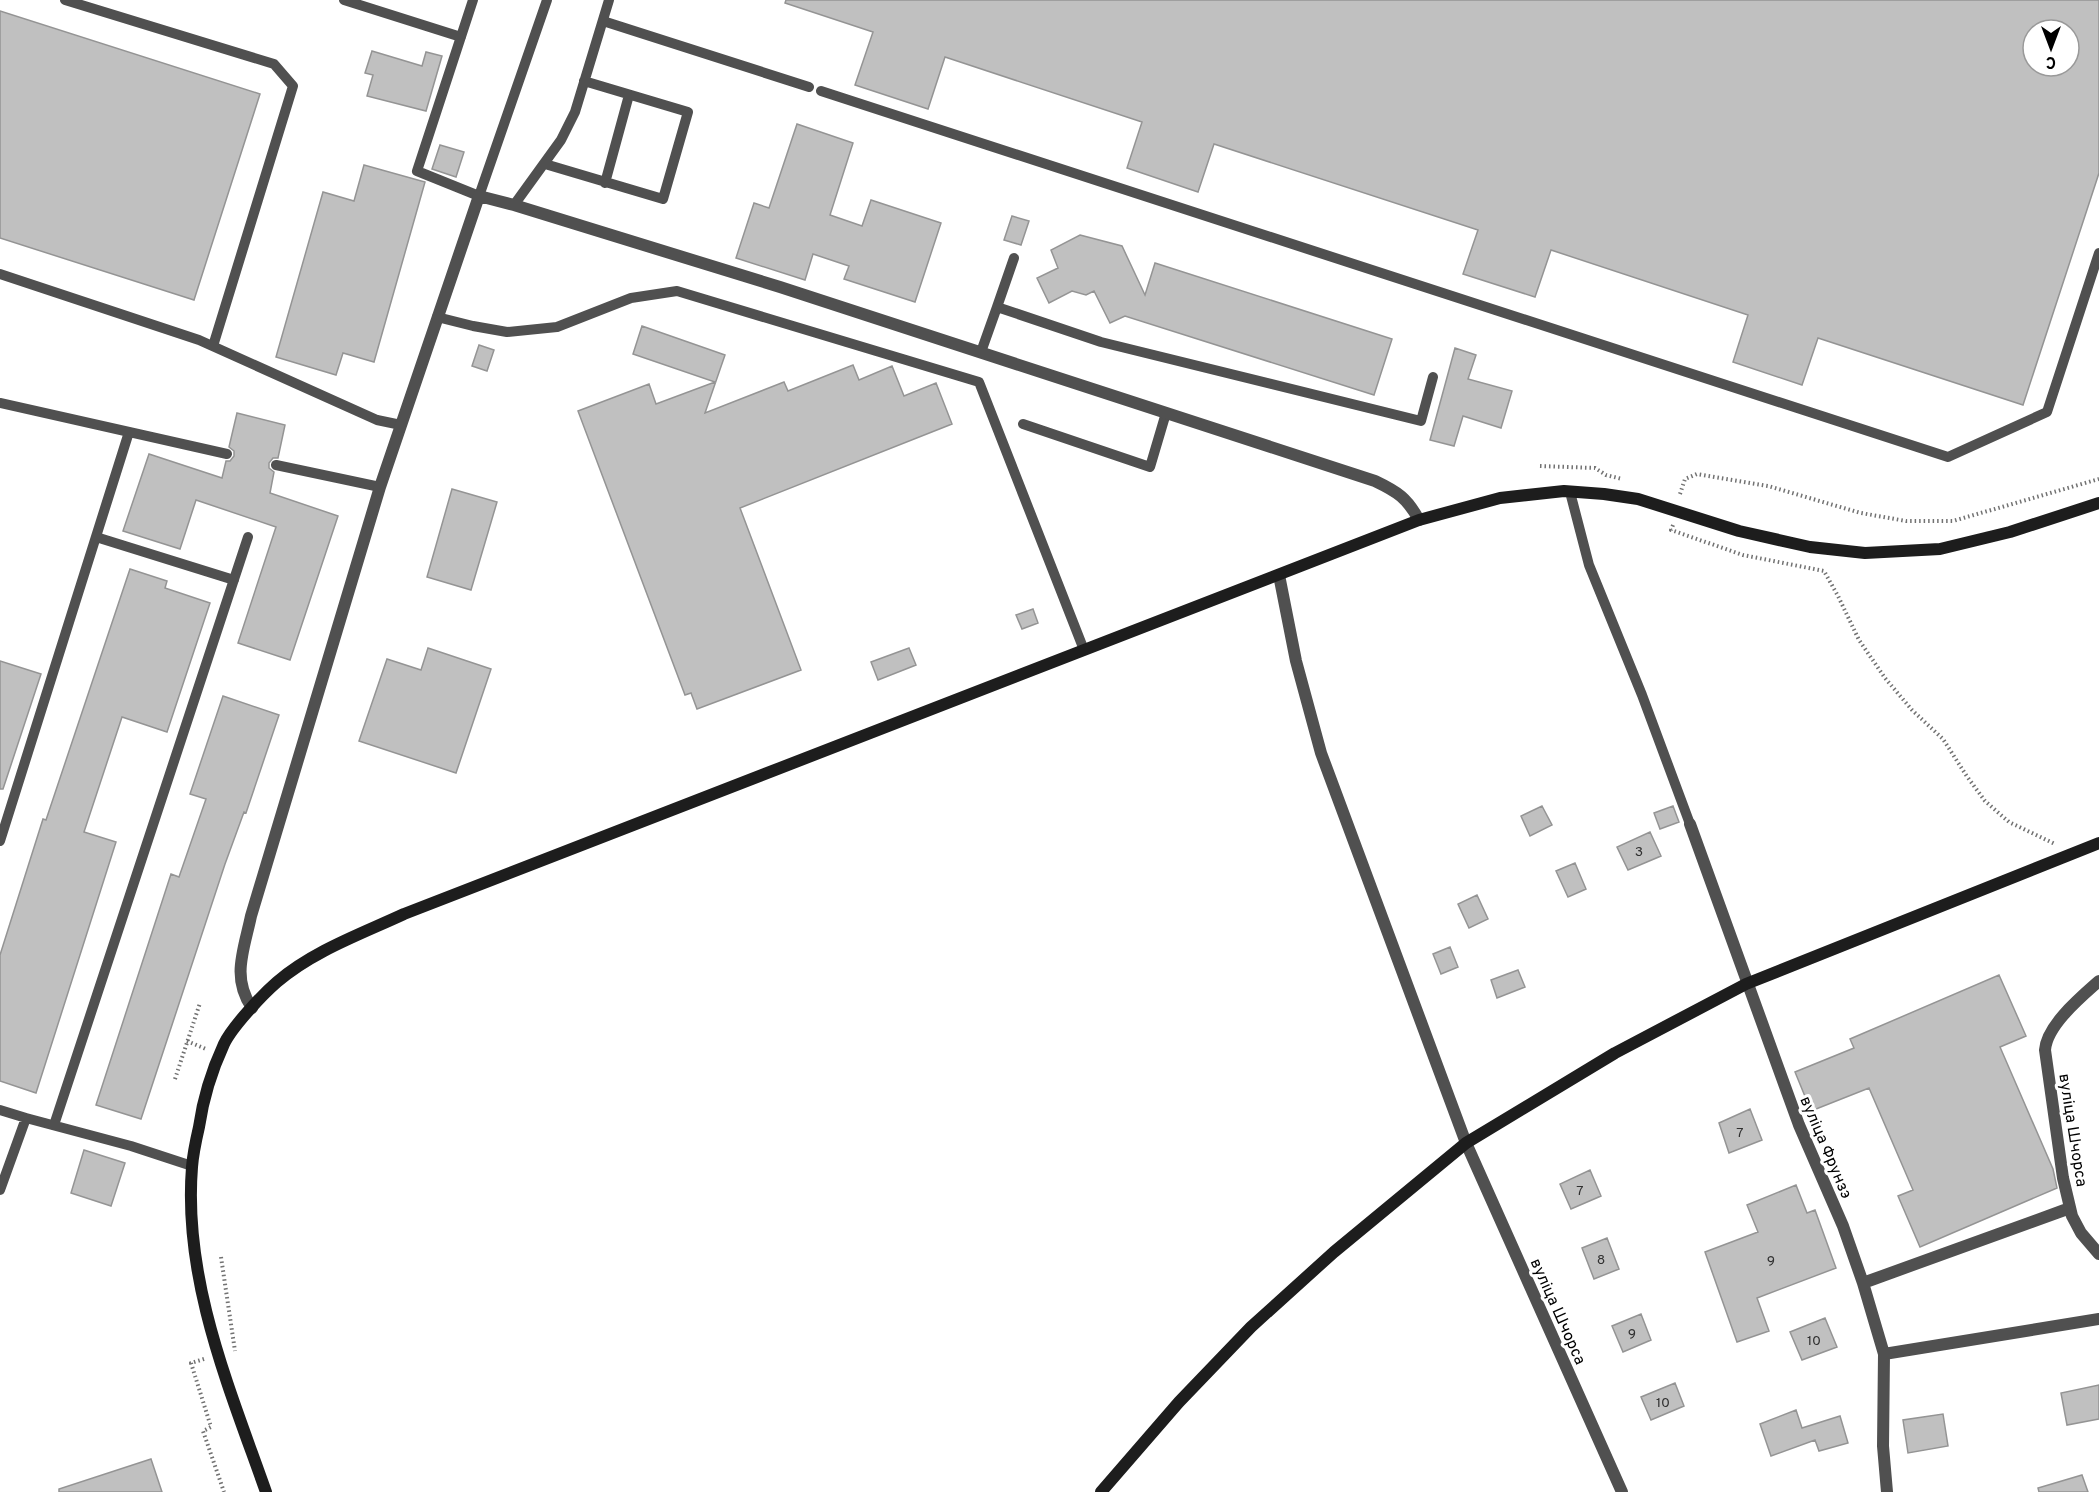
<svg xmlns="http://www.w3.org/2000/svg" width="2099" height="1492" viewBox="0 0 2099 1492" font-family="Overpass,sans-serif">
<rect width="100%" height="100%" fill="#fff"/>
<path fill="#c0c0c0" stroke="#949494" stroke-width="1.5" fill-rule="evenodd" d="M786 0H2099V173L2023 405 1818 338 1802 385 1733 362 1748 315 1551 250 1535 297 1463 274 1478 230 1214 144 1198 192 1127 168 1142 122 945 57 928 109 855 85 873 32 785 3ZM2033 30H2069V66H2033Z
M0 11 260 94 194 300 0 238Z
M372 51 422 66 426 52 442 56 426 111 367 96 373 75 365 73Z
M797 124 853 143 830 215 862 226 871 200 941 223 915 302 844 279 849 266 813 254 805 280 736 258 754 203 769 208Z
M440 145 464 152 456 177 432 169Z
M364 165 425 182 374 362 343 353 336 375 276 357 323 192 354 201Z
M1012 216 1029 221 1021 245 1004 240Z
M1080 235 1122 246 1145 295 1155 263 1392 339 1374 395 1125 316 1110 323 1094 291 1086 295 1072 291 1049 303 1037 278 1058 268 1051 250Z
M642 326 725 355 705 413 784 382 788 391 853 365 859 380 892 366 904 396 936 383 952 424 740 508 801 670 697 709 691 693 685 695 578 411 649 384 656 404 715 382 633 354Z
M479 345 494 350 487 371 472 366Z
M1455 348 1476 355 1468 379 1512 391 1501 428 1463 416 1454 446 1430 440Z
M237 413 285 425 278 458H273L269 463V468L274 472 270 493 338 516 290 660 238 643 276 527 196 500 180 549 123 531 149 454 222 478 226 461H230L234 456V451L229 447Z
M452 489 497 502 471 590 427 577Z
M130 569 167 581 165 588 210 603 167 732 122 717 84 832 116 842 36 1093 0 1081V955L43 819 46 820Z
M1033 609 1038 623 1022 629 1016 615Z
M428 648 491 669 456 773 359 741 387 659 421 670Z
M909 648 916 665 878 680 871 662Z
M0 661 41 674 3 789H0Z
M223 696 279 715 246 813 244 812 225 864 141 1119 96 1105 171 874 179 877 206 799 190 794Z
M1542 806 1552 825 1530 836 1521 816Z
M1673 806 1679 822 1660 829 1654 813Z
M1650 832 1661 856 1628 870 1617 847Z
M1575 863 1586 889 1568 897 1556 871Z
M1477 895 1488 919 1469 928 1458 904Z
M1450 947 1458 967 1441 974 1433 954Z
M1518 970 1525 987 1497 998 1491 980Z
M1999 975 2026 1036 2000 1047 2053 1169 2057 1188 1920 1247 1898 1196 1913 1190 1869 1088 1811 1111 1795 1072 1854 1048 1850 1039Z
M1750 1109 1762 1140 1729 1153 1719 1123Z
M84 1150 125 1163 111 1206 71 1193Z
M1590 1170 1601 1196 1571 1209 1560 1184Z
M1796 1185 1807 1213 1815 1210 1836 1268 1757 1298 1769 1331 1737 1342 1705 1252 1758 1232 1747 1205Z
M1607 1238 1619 1269 1594 1279 1582 1248Z
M1641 1314 1651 1340 1623 1352 1612 1326Z
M1825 1318 1837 1347 1802 1360 1790 1332Z
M1675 1383 1684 1406 1651 1420 1641 1397Z
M2099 1385V1419L2067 1425 2061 1393Z
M1796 1410 1802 1428 1840 1416 1848 1443 1819 1451 1815 1440 1771 1456 1760 1424Z
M1943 1414 1948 1446 1908 1453 1903 1420Z
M151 1459 162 1492H59V1489Z
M2082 1475 2088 1492H2039L2038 1488Z"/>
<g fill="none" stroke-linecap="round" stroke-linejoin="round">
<path stroke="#727272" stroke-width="4" stroke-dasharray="1.5 3" stroke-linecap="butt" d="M1540 466 1595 468 1606 475 1622 479
M1680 494 1685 479 1697 474 1768 486 1861 513 1906 521H1953L2099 479
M1673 525 1671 530 1743 555 1824 571 1838 596 1859 640 1885 678 1912 710 1943 739 1966 775 1985 801 2009 822 2055 844
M187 1041 206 1049
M175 1079 200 1003
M221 1257 235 1351
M204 1359 191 1363 211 1427 203 1431 224 1492"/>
<path stroke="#505050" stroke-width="10" d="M65 0 274 64 293 86 213 346
M344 0 461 37
M473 0 417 171 479 196 547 0
M603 21 809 87
M821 91 1948 457 2047 412 2099 253
M545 164 663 199 688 112 584 81
M605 183 629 95
M514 205 561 140 575 112 609 0
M0 274 199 340 377 420 401 425
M997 307 1014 258
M437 317 473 326 507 332 557 327 631 298 677 291 979 382 1084 650
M981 352 997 307 1101 342 1421 421 1433 377
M0 403 227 454
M1023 424 1150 467 1166 413
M276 465 380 487
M1570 492 1589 565 1642 695 1690 824
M96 537 234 580
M0 841 129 432
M0 1110 26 1118 0 1190
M26 1118 131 1146 192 1166
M54 1125 248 537"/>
<path stroke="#505050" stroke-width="12" d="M1279 575 1296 661 1321 753 1450 1100 1466 1143 1622 1492
M1690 824 1799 1125 1843 1226 1863 1283 1884 1354 1883 1446 1887 1492
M2099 981C2081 997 2047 1025 2045 1050L2063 1178 2072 1216 2081 1233 2099 1254
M252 1008C231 977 244 950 251 916L380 487 479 196 514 205 780 287 1375 481C1398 492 1407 498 1419 520
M1863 1283 2070 1208
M1884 1354 2099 1319"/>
<path stroke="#1d1d1d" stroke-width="12" d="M266 1492C229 1387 183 1280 192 1167 193 1154 196 1140 199 1127 203 1099 212 1070 224 1044 232 1027 262 995 277 982 313 951 361 934 404 914L1419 520 1500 498 1564 491 1604 494 1638 499 1739 531 1810 547 1865 553 1940 549 2010 532 2099 503
M1101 1492 1179 1402 1251 1327 1334 1252 1466 1143 1615 1053 1746 984 2099 843"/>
</g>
<g text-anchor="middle" stroke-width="6" stroke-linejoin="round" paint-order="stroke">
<g font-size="14" fill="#303030">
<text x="1639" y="856">3</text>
<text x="1740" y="1137">7</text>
<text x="1580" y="1195">7</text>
<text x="1601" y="1264">8</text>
<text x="1771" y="1265">9</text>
<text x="1632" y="1338">9</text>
<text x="1814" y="1345">10</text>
<text x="1663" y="1407">10</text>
</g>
<g font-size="16" fill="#000" stroke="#fff">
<text transform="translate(2074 1130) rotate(81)" y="6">вуліца Шчорса</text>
<text transform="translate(1827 1147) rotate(67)" y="6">вуліца Фрунзэ</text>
<text transform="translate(1559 1311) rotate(66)" y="6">вуліца Шчорса</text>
</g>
</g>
<g transform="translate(2051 48) rotate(180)"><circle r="28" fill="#ffffff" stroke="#999999" stroke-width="1.5"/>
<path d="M0-4.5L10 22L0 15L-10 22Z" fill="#000000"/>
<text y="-9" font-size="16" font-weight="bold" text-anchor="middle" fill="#000000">С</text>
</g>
</svg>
